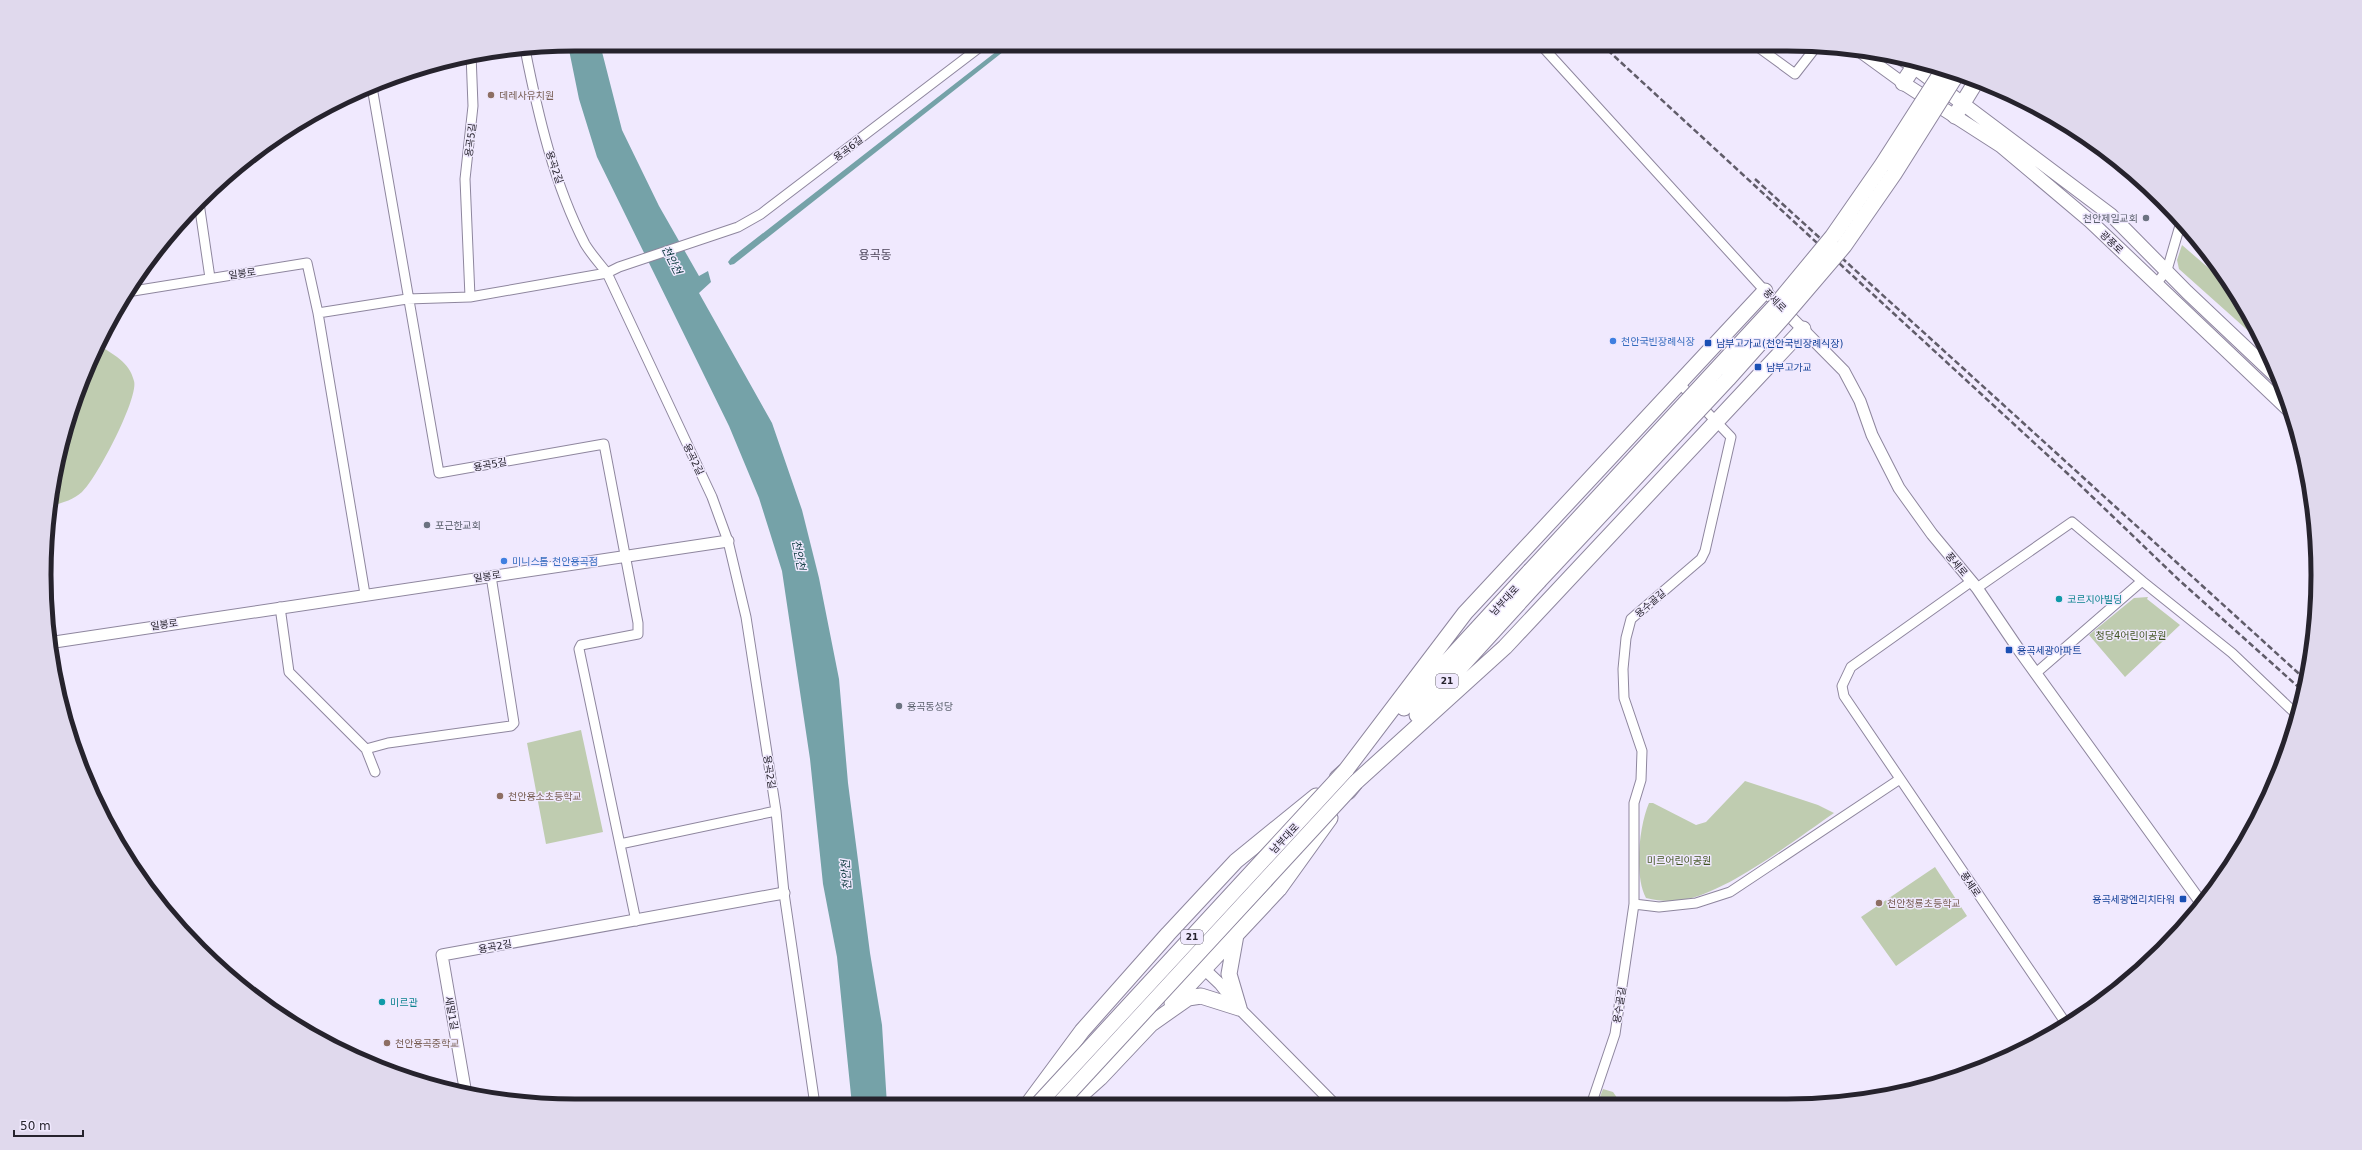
<svg xmlns="http://www.w3.org/2000/svg" width="2362" height="1150" viewBox="0 0 2362 1150" font-family="'DejaVu Sans','Noto Sans KR',sans-serif">
<rect width="100%" height="100%" fill="#f0e9fe"/>
<path fill="#bfccb0" d="M2182 245 2234 290 2263 344 2179 269 2177 260Z
M99 345C113 355 129 361 134 381 139 398 96 480 82 492 74 499 63 503 54 505L50 500C57 449 74 390 99 345Z
M2148 597 2147 599 2180 625 2125 677 2089 635 2134 598Z
M581 730 603 832 546 844 527 743Z
M1745 781 1818 805 1834 813C1796 839 1727 893 1683 900 1670 902 1658 901 1646 898 1634 876 1639 826 1649 803H1653L1696 825 1706 822Z
M1935 867 1967 916 1896 966 1861 917Z
M1603 1089 1613 1092 1620 1102H1598Z"/>
<path fill="#75a2a8" d="M600 44 622 130 659 206 699 276 708 271 711 282 699 293 772 423 802 510 819 578 839 679 848 783 870 953 882 1025 887 1105H852L837 957 823 884 810 759 782 571 759 498 729 426 597 157 579 99 568 45Z
M1006 44H1013L734 264 730 265 728 262 731 258Z"/>
<g fill="none" stroke-linecap="round" stroke-linejoin="round">
<g stroke="#8e869e" stroke-width="11">
<path id="minor" d="M1540 44 1765 291
M1754 44 1795 74 1816 47
M525 49C538 115 554 184 585 244 591 254 600 264 607 273L712 497 728 541 746 617 776 811 784 893 815 1105
M372 87 439 473 604 444 638 623V634L581 645 579 649 636 921
M199 203 210 278
M2156 284 2167 270 2181 222
M127 292 307 263 318 313 365 594
M470 297 465 179 473 106 471 54
M318 313 407 299 470 297 607 273 619 267 738 227 761 214 984 44
M1972 581 1851 667 1842 686 1844 696 2065 1022
M1977 588 2072 522 2142 581
M280 607 289 672 366 749 375 772
M2036 673 2142 581 2232 653 2297 715
M366 749 388 743 511 726 514 723 491 576
M620 844 776 811
M1634 904 1659 907 1696 903 1730 892 1900 779
M1592 1102 1615 1034 1634 904V803L1641 780 1642 751 1624 698 1623 669 1626 638 1631 619 1701 559 1705 551 1731 437 1679 383"/>
</g>
<g stroke="#8e869e" stroke-width="13">
<path id="tertiary" d="M1859 51 1903 83
M1895 56 1914 67
M1765 291 1844 371 1860 401 1872 435 1899 488 1932 534 1977 588 2019 650 2202 904
M48 643 728 541
M1199 964 1220 984 1239 1008 1333 1103
M466 1094 442 955 784 893"/>
</g>
<g stroke="#8e869e" stroke-width="15">
<path id="secondary" d="M1914 67 2111 215 2187 292 2280 380
M1903 83 2001 146 2090 221 2290 411"/>
</g>
<g stroke="#8e869e" stroke-width="17">
<path id="trunk" d="M1903 83 1917 62
M1955 116 1977 80
M1404 708 1530 571
M1417 715 1539 581
M1337 778 1346 770 1465 613 1765 291
M1348 792 1356 782 1505 647 1803 329
M1172 1003 1236 935
M1239 1008 1229 974 1236 935 1279 889 1330 818
M1028 1104 1082 1031 1168 934 1236 861 1316 796
M1071 1104 1100 1078 1151 1024 1188 998 1201 996 1239 1008"/>
</g>
<use href="#minor" stroke="#fff" stroke-width="9"/>
<use href="#tertiary" stroke="#fff" stroke-width="11"/>
<use href="#secondary" stroke="#fff" stroke-width="13"/>
<use href="#trunk" stroke="#fff" stroke-width="15"/>
<path stroke="#605c69" stroke-width="2.5" stroke-dasharray="6 3" stroke-linecap="butt" d="M1601 44 2080 485 2179 580 2304 692
M1755 179 2307 681"/>
<g stroke="#8e869e" stroke-width="17" stroke-linecap="butt">
<path id="trunk-bridge" d="M1530 571 1775 306 1832 237 1882 165 1943 70
M1539 581 1728 379 1785 315 1844 246 1894 174 1957 74
M1038 1104 1346 770
M1059 1104 1356 782"/>
</g>
<use href="#trunk-bridge" stroke="#fff" stroke-width="15"/>
</g>
<g fill="#8d6e63" stroke="#f0e9fe" stroke-width="1.5">
<circle cx="491" cy="95" r="4"/>
<circle cx="500" cy="796" r="4"/>
<circle cx="1879" cy="903" r="4"/>
<circle cx="387" cy="1043" r="4"/>
</g>
<g fill="#6b7280" stroke="#f0e9fe" stroke-width="1.5">
<circle cx="2146" cy="218" r="4"/>
<circle cx="427" cy="525" r="4"/>
<circle cx="899" cy="706" r="4"/>
</g>
<g fill="#3f7fe0" stroke="#f0e9fe" stroke-width="1.5">
<circle cx="1613" cy="341" r="4"/>
<circle cx="504" cy="561" r="4"/>
</g>
<g fill="#1a4fb4" stroke="#f0e9fe" stroke-width="1.5">
<rect x="1704" y="339" width="8" height="8" rx="2"/>
<rect x="1754" y="363" width="8" height="8" rx="2"/>
<rect x="2005" y="646" width="8" height="8" rx="2"/>
<rect x="2179" y="895" width="8" height="8" rx="2"/>
</g>
<g fill="#0f9aa8" stroke="#f0e9fe" stroke-width="1.5">
<circle cx="2059" cy="599" r="4"/>
<circle cx="382" cy="1002" r="4"/>
</g>
<g text-anchor="middle" stroke-width="3" stroke-linejoin="round" paint-order="stroke">
<g fill="#f0e9fe" stroke="#635e6c" stroke-width="1">
<rect x="1436" y="674" width="22" height="14" rx="3"/>
<rect x="1181" y="930" width="22" height="14" rx="3"/>
</g>
<g font-size="9" font-weight="bold" fill="#26232d">
<text x="1447" y="684">21</text>
<text x="1192" y="940">21</text>
</g>
<g font-size="10" fill="#785e54" stroke="#f0e9fe" text-anchor="start">
<text x="499" y="99">데레사유치원</text>
<text x="508" y="800">천안용소초등학교</text>
<text x="1887" y="907">천안청룡초등학교</text>
<text x="395" y="1047">천안용곡중학교</text>
</g>
<g font-size="10" fill="#26232d" stroke="#f0e9fe">
<text transform="translate(470 140) rotate(-83)" y="4">용곡5길</text>
<text transform="translate(848 148) rotate(-37)" y="4">용곡6길</text>
<text transform="translate(555 167) rotate(71)" y="4">용곡2길</text>
<text transform="translate(2112 242) rotate(44)" y="4">광풍로</text>
<text transform="translate(242 273) rotate(-8)" y="4">일봉로</text>
<text transform="translate(1775 300) rotate(45)" y="4">풍세로</text>
<text transform="translate(694 459) rotate(64)" y="4">용곡2길</text>
<text transform="translate(490 464) rotate(-10)" y="4">용곡5길</text>
<text transform="translate(1957 564) rotate(50)" y="4">풍세로</text>
<text transform="translate(487 576) rotate(-9)" y="4">일봉로</text>
<text transform="translate(1504 600) rotate(-47)" y="4">남부대로</text>
<text transform="translate(1650 603) rotate(-41)" y="4">용수골길</text>
<text transform="translate(164 624) rotate(-8)" y="4">일봉로</text>
<text transform="translate(770 772) rotate(81)" y="4">용곡2길</text>
<text transform="translate(1284 838) rotate(-47)" y="4">남부대로</text>
<text transform="translate(1971 884) rotate(56)" y="4">풍세로</text>
<text transform="translate(495 946) rotate(-10)" y="4">용곡2길</text>
<text transform="translate(1619 1005) rotate(-81)" y="4">용수골길</text>
<text transform="translate(452 1013) rotate(80)" y="4">새말1길</text>
</g>
<g font-size="10" fill="#5b616d" stroke="#f0e9fe" text-anchor="start">
<text x="2138" y="222" text-anchor="end">천안제일교회</text>
<text x="435" y="529">포근한교회</text>
<text x="907" y="710">용곡동성당</text>
</g>
<g font-size="10" fill="#366cbe" stroke="#f0e9fe" text-anchor="start">
<text x="1621" y="345">천안국빈장례식장</text>
<text x="512" y="565">미니스톱 천안용곡점</text>
</g>
<g font-size="10" fill="#164399" stroke="#f0e9fe" text-anchor="start">
<text x="1716" y="347">남부고가교(천안국빈장례식장)</text>
<text x="1766" y="371">남부고가교</text>
<text x="2017" y="654">용곡세광아파트</text>
<text x="2175" y="903" text-anchor="end">용곡세광엔리치타워</text>
</g>
<g font-size="10" fill="#0d838f" stroke="#f0e9fe" text-anchor="start">
<text x="2067" y="603">코르지아빌딩</text>
<text x="390" y="1006">미르관</text>
</g>
<g font-size="10" fill="#415522" stroke="#f0e9fe">
<text x="2131" y="639">청당4어린이공원</text>
<text x="1679" y="864">미르어린이공원</text>
</g>
<g font-size="11" font-style="italic" fill="#09373c" stroke="#f0e9fe">
<text transform="translate(672 260) rotate(63)" y="4">천안천</text>
<text transform="translate(799 555) rotate(79)" y="4">천안천</text>
<text transform="translate(846 875) rotate(-94)" y="4">천안천</text>
</g>
<g font-size="12" fill="#4b4459" stroke="#f0e9fe">
<text x="875" y="259">용곡동</text>
</g>
</g>
<path d="M0 0H2362V1150H0ZM575 51H1787A524 524 0 0 1 2311 575V575A524 524 0 0 1 1787 1099H575A524 524 0 0 1 51 575V575A524 524 0 0 1 575 51Z" fill="#e0d9ed" fill-rule="evenodd"/>
<path fill="none" stroke="#26232d" stroke-width="5" d="M575 51H1787A524 524 0 0 1 2311 575V575A524 524 0 0 1 1787 1099H575A524 524 0 0 1 51 575V575A524 524 0 0 1 575 51Z"/>
<path d="M14 1130v6h69v-6" fill="none" stroke="#26232d" stroke-width="2"/>
<text x="20" y="1130" font-size="12" fill="#26232d" stroke="#f0e9fe" stroke-width="3" paint-order="stroke">50 m</text>
</svg>
